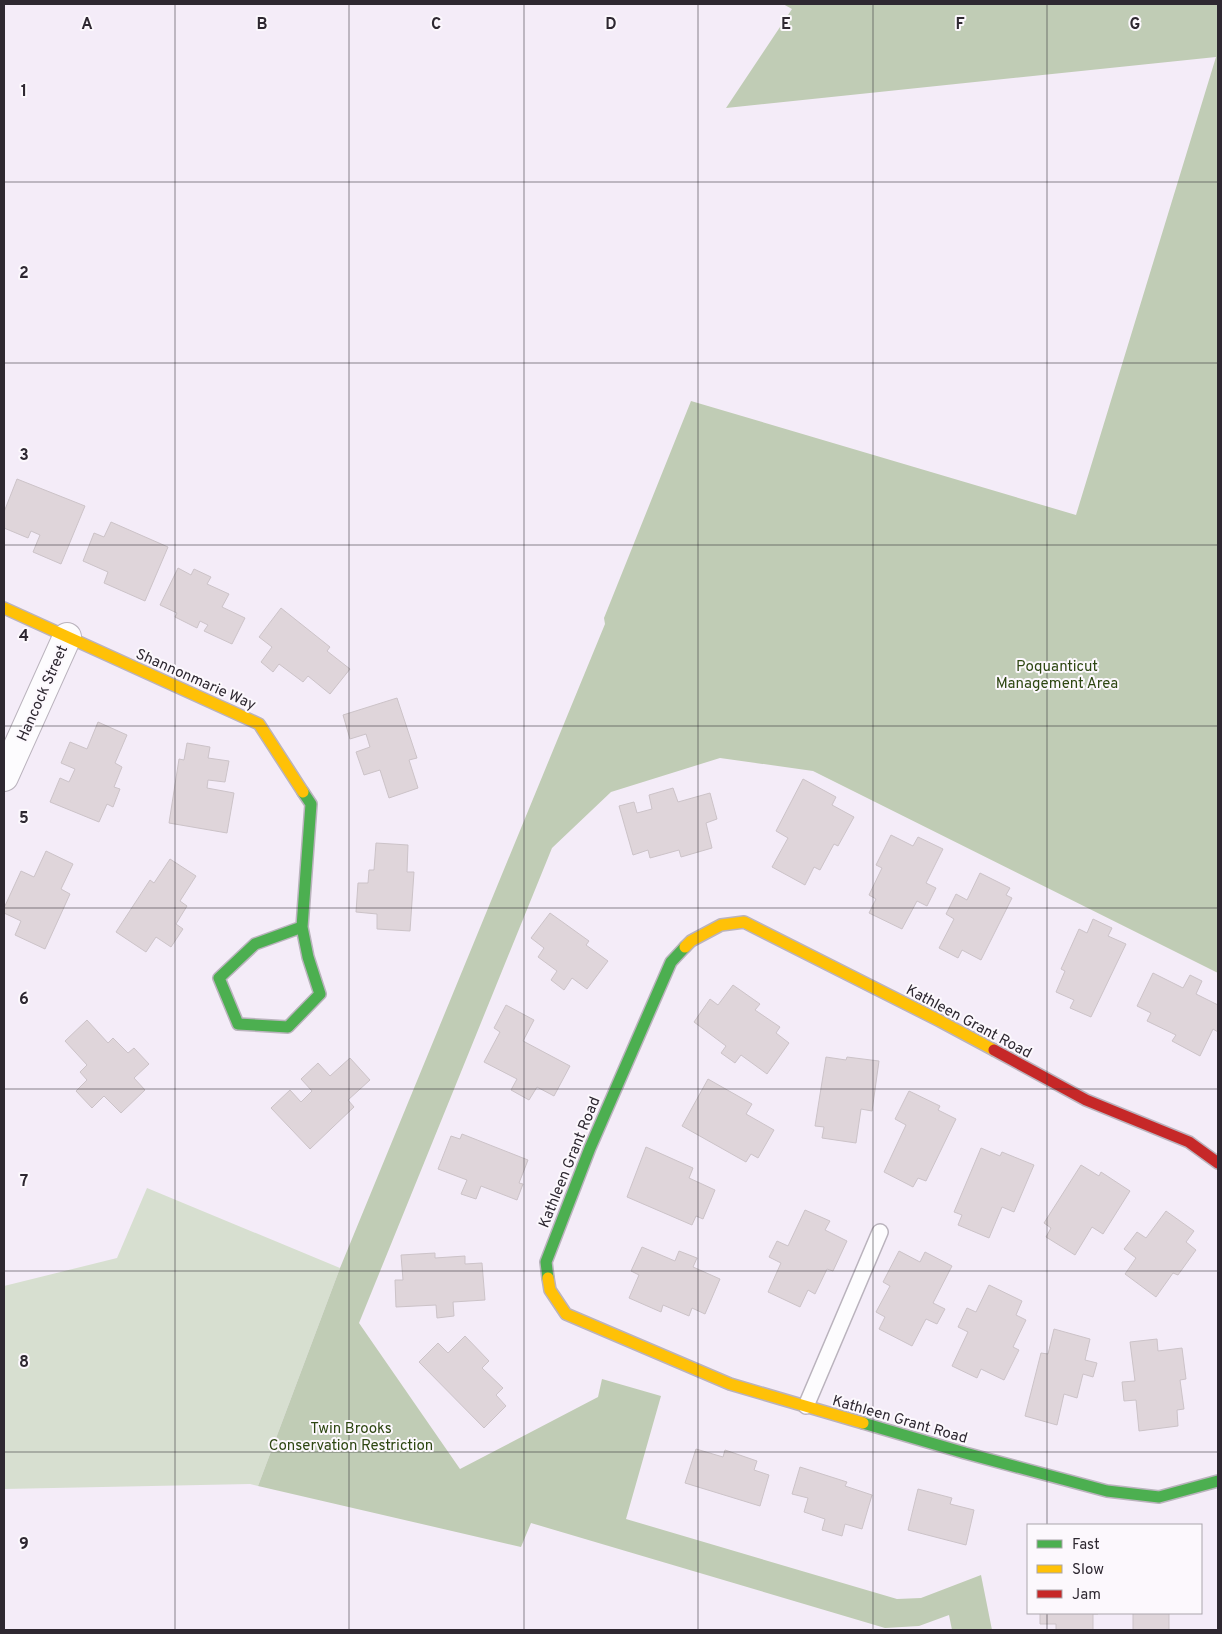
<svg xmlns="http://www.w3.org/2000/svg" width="1222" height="1634" viewBox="0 0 1222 1634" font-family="Overpass,sans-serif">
<rect width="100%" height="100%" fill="#f4ecf8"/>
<path fill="#d7dfd0" d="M147 1188 340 1268 258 1486 250 1484 4 1489V1286L117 1258Z"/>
<path fill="#c0ccb5" d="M783 4H1218V973L813 771 720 758 611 792 552 848 359 1323 460 1469 598 1397 602 1379 661 1396 626 1519 897 1599 921 1598 981 1575 992 1630H952L949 1615 919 1626 885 1628 531 1523 521 1547 258 1486 340 1268 605 624 604 618 691 401 1076 515 1216 57 726 108 792 9Z"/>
<path fill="#dfd5da" stroke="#ccc3c8" d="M17 479 85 506 61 564 33 552 40 535 31 531 28 538 4 528V512Z
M111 522 168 547 145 601 104 583 108 572 83 561 94 533 104 537Z
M178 568 191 575 194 569 211 577 207 584 229 594 222 607 245 618 232 644 204 631 208 625 200 621 197 628 175 617 177 613 160 605Z
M281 608 330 647 327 651 350 669 330 694 308 676 303 682 279 664 273 672 261 662 272 647 259 637Z
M397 698 417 758 409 760 418 788 389 798 380 770 364 775 356 752 370 747 366 734 350 739 343 715Z
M98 722 127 735 115 763 122 767 114 787 120 789 113 807 107 804 99 822 50 802 60 778 69 782 75 769 61 763 70 742 87 749Z
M187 743 210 747 208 758 229 761 225 782 208 780 207 788 234 793 227 833 169 823 179 759 184 760Z
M803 779 836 797 832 805 854 817 838 846 834 844 820 870 814 867 805 885 772 867 788 838 776 831Z
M673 788 678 802 710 793 717 819 706 823 712 848 681 857 679 850 650 858 648 850 633 855 619 806 634 802 637 813 652 809 649 795Z
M891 835 913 846 918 837 943 849 926 883 936 888 927 906 917 901 902 929 869 913 876 899 869 895 882 868 876 865Z
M376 843 408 845 407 872H414L410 931 377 929V914L356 912 358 883H368L369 870H374Z
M46 851 73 864 61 889 70 894 45 949 15 935 21 921 4 913V908L21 871 34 877Z
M170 859 196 876 180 901 187 906 176 924 183 929 171 947 156 937 146 952 116 932 150 880 154 883Z
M980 873 1010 888 1006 895 1012 898 981 960 962 950 958 958 939 948 954 919 946 914 956 894 967 900Z
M550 913 589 941 586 945 608 961 587 989 572 978 564 990 551 980 557 971 538 957 544 948 531 938Z
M1093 919 1112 928 1108 936 1126 944 1091 1017 1070 1008 1074 1000 1056 992 1065 971 1061 969 1079 929 1087 933Z
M1153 973 1183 988 1190 975 1202 981 1196 994 1218 1005V1032L1213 1029 1200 1056 1172 1041 1176 1035 1147 1021 1151 1013 1137 1006Z
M733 985 760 1004 755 1010 780 1027 776 1033 789 1043 767 1074 741 1055 735 1063 721 1053 726 1046 694 1022 710 999 718 1005Z
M506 1005 534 1020 523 1041 570 1066 554 1096 537 1087 529 1100 511 1090 517 1079 484 1062 500 1032 494 1028Z
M87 1020 108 1043 113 1038 128 1053 134 1048 149 1064 134 1078 145 1090 121 1113 104 1096 92 1108 76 1091 87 1080 80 1072 87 1065 65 1041Z
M826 1057 846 1060 847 1057 879 1061 872 1111 861 1109 856 1143 822 1138 824 1127 815 1126Z
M350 1058 370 1080 348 1100 354 1107 310 1149 271 1108 290 1090 301 1102 312 1091 301 1079 318 1063 330 1076Z
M708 1079 752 1104 746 1114 774 1130 758 1158 751 1154 746 1162 682 1126Z
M909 1091 940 1106 938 1110 956 1119 926 1181 918 1178 913 1187 884 1172 906 1125 895 1119Z
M462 1134 528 1160 519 1183 523 1184 517 1200 481 1186 476 1199 461 1194 467 1180 438 1169 451 1136 460 1139Z
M646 1147 693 1168 689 1178 715 1190 703 1219 696 1216 692 1225 627 1197Z
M981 1148 1000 1156 1002 1152 1034 1165 1014 1212 1002 1207 989 1238 958 1225 962 1215 954 1212Z
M1081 1165 1099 1176 1101 1172 1130 1191 1103 1234 1092 1227 1075 1255 1046 1237 1051 1228 1044 1223Z
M805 1210 830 1221 825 1230 847 1241 833 1271 827 1269 815 1294 808 1290 800 1307 768 1292 781 1263 769 1257 777 1241 788 1246Z
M1166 1211 1194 1231 1186 1242 1196 1250 1178 1275 1173 1273 1156 1297 1125 1274 1136 1258 1124 1249 1137 1232 1146 1238Z
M642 1247 675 1261 679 1251 697 1258 693 1267 720 1279 705 1314 692 1308 689 1316 663 1305 661 1312 629 1298 639 1275 631 1271Z
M899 1251 920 1262 925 1252 952 1266 933 1303 945 1309 937 1324 926 1319 912 1346 879 1329 885 1317 876 1312 890 1286 883 1282Z
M435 1253V1258L465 1256V1264L482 1263 485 1300 453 1302 454 1316 437 1318 436 1305 396 1307 395 1280H403L401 1255Z
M989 1285 1022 1301 1016 1315 1026 1320 1013 1347 1019 1350 1004 1380 981 1369 977 1378 952 1366 968 1332 958 1327 967 1308 976 1312Z
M1054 1329 1090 1339 1085 1360 1097 1363 1093 1377 1083 1374 1077 1398 1064 1394 1057 1425 1025 1416 1041 1353 1048 1354Z
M465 1336 489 1361 482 1368 503 1388 496 1395 506 1406 484 1428 419 1362 438 1343 448 1353Z
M1157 1339 1158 1351 1182 1348 1186 1379 1180 1380 1184 1409 1177 1410 1178 1426 1139 1431 1136 1400 1124 1401 1122 1382 1135 1381 1130 1342Z
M696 1449 723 1457 725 1450 757 1461 754 1470 769 1475 760 1506 685 1483Z
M800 1467 847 1482 845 1486 872 1495 862 1529 845 1524 842 1536 822 1530 825 1519 804 1512 808 1498 792 1494Z
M918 1489 952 1498 950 1504 974 1510 966 1545 908 1530Z
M1040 1613H1099L1098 1614H1093V1630H1056V1624H1040Z
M1133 1613H1169V1630H1133Z"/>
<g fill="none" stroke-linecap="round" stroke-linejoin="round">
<g stroke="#bab3bd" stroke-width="18">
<path id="lane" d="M806 1406 880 1232"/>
</g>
<g stroke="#bab3bd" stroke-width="30">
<path id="street" d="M4 777 67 637"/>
</g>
<g stroke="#bab3bd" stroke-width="14">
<path id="fast" d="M302 927 255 944 219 978 238 1024 288 1027 320 994 308 957 302 927 311 804 303 792
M548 1278 546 1262 590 1148 671 962 685 947
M863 1423 965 1453 1107 1491 1159 1497 1218 1481"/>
</g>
<g stroke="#bab3bd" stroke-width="14">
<path id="slow" d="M4 608 259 724 303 792
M685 947 691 941 721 925 744 922 940 1021 994 1050
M548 1278 550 1290 566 1314 730 1384 863 1423"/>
</g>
<g stroke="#bab3bd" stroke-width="14">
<path id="jam" d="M994 1050 1086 1100 1189 1142 1218 1163"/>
</g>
<use href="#lane" stroke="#fdfcfe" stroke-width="15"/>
<use href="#street" stroke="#fdfcfe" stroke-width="28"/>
<use href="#fast" stroke="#4caf50" stroke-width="11"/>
<use href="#slow" stroke="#ffc107" stroke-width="11"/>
<use href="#jam" stroke="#c62828" stroke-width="11"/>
</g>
<path fill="none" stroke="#2e2831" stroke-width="1" stroke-opacity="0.55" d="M175 4V1630M349 4V1630M524 4V1630M698 4V1630M873 4V1630M1047 4V1525M4 182H1218M4 363H1218M4 545H1218M4 726H1218M4 908H1218M4 1089H1218M4 1271H1218M4 1452H1218M1047 1613V1630"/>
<g text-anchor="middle" stroke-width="4" stroke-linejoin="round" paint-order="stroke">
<g font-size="15" fill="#2d4611" stroke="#fcf8fd">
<text x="1057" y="671">Poquanticut<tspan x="1057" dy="17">Management Area</tspan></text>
<text x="351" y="1433">Twin Brooks<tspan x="351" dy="17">Conservation Restriction</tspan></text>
</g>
<g font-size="15" fill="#2e2831" stroke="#fcf8fd">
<text transform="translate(196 679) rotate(24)" y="5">Shannonmarie Way</text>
<text transform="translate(42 693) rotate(-66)" y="5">Hancock Street</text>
<text transform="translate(969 1021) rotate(28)" y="5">Kathleen Grant Road</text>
<text transform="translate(569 1162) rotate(-68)" y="5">Kathleen Grant Road</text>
<text transform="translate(900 1419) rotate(16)" y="5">Kathleen Grant Road</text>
</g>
</g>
<g font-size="16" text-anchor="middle" font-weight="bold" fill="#2e2831" stroke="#fcf8fd" stroke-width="4" stroke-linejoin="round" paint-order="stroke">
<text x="87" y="29">A</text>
<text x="262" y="29">B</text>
<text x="436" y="29">C</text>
<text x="611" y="29">D</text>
<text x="786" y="29">E</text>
<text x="960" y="29">F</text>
<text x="1135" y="29">G</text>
<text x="24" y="96">1</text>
<text x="24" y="278">2</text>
<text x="24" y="460">3</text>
<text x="24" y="641">4</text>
<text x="24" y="823">5</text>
<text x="24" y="1004">6</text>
<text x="24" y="1186">7</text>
<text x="24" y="1367">8</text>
<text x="24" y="1549">9</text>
</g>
<rect width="1222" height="1634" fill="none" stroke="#2e2831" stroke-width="10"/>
<rect x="1027" y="1524" width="175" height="90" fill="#fcf8fd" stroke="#aaa5ab"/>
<rect x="1037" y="1540" width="25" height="8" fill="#4caf50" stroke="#aaa5ab"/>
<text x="1072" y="1549" font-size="15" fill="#2e2831">Fast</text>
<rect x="1037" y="1565" width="25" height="8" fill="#ffc107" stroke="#aaa5ab"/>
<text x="1072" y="1574" font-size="15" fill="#2e2831">Slow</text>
<rect x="1037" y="1590" width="25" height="8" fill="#c62828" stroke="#aaa5ab"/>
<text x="1072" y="1599" font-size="15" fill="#2e2831">Jam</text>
</svg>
